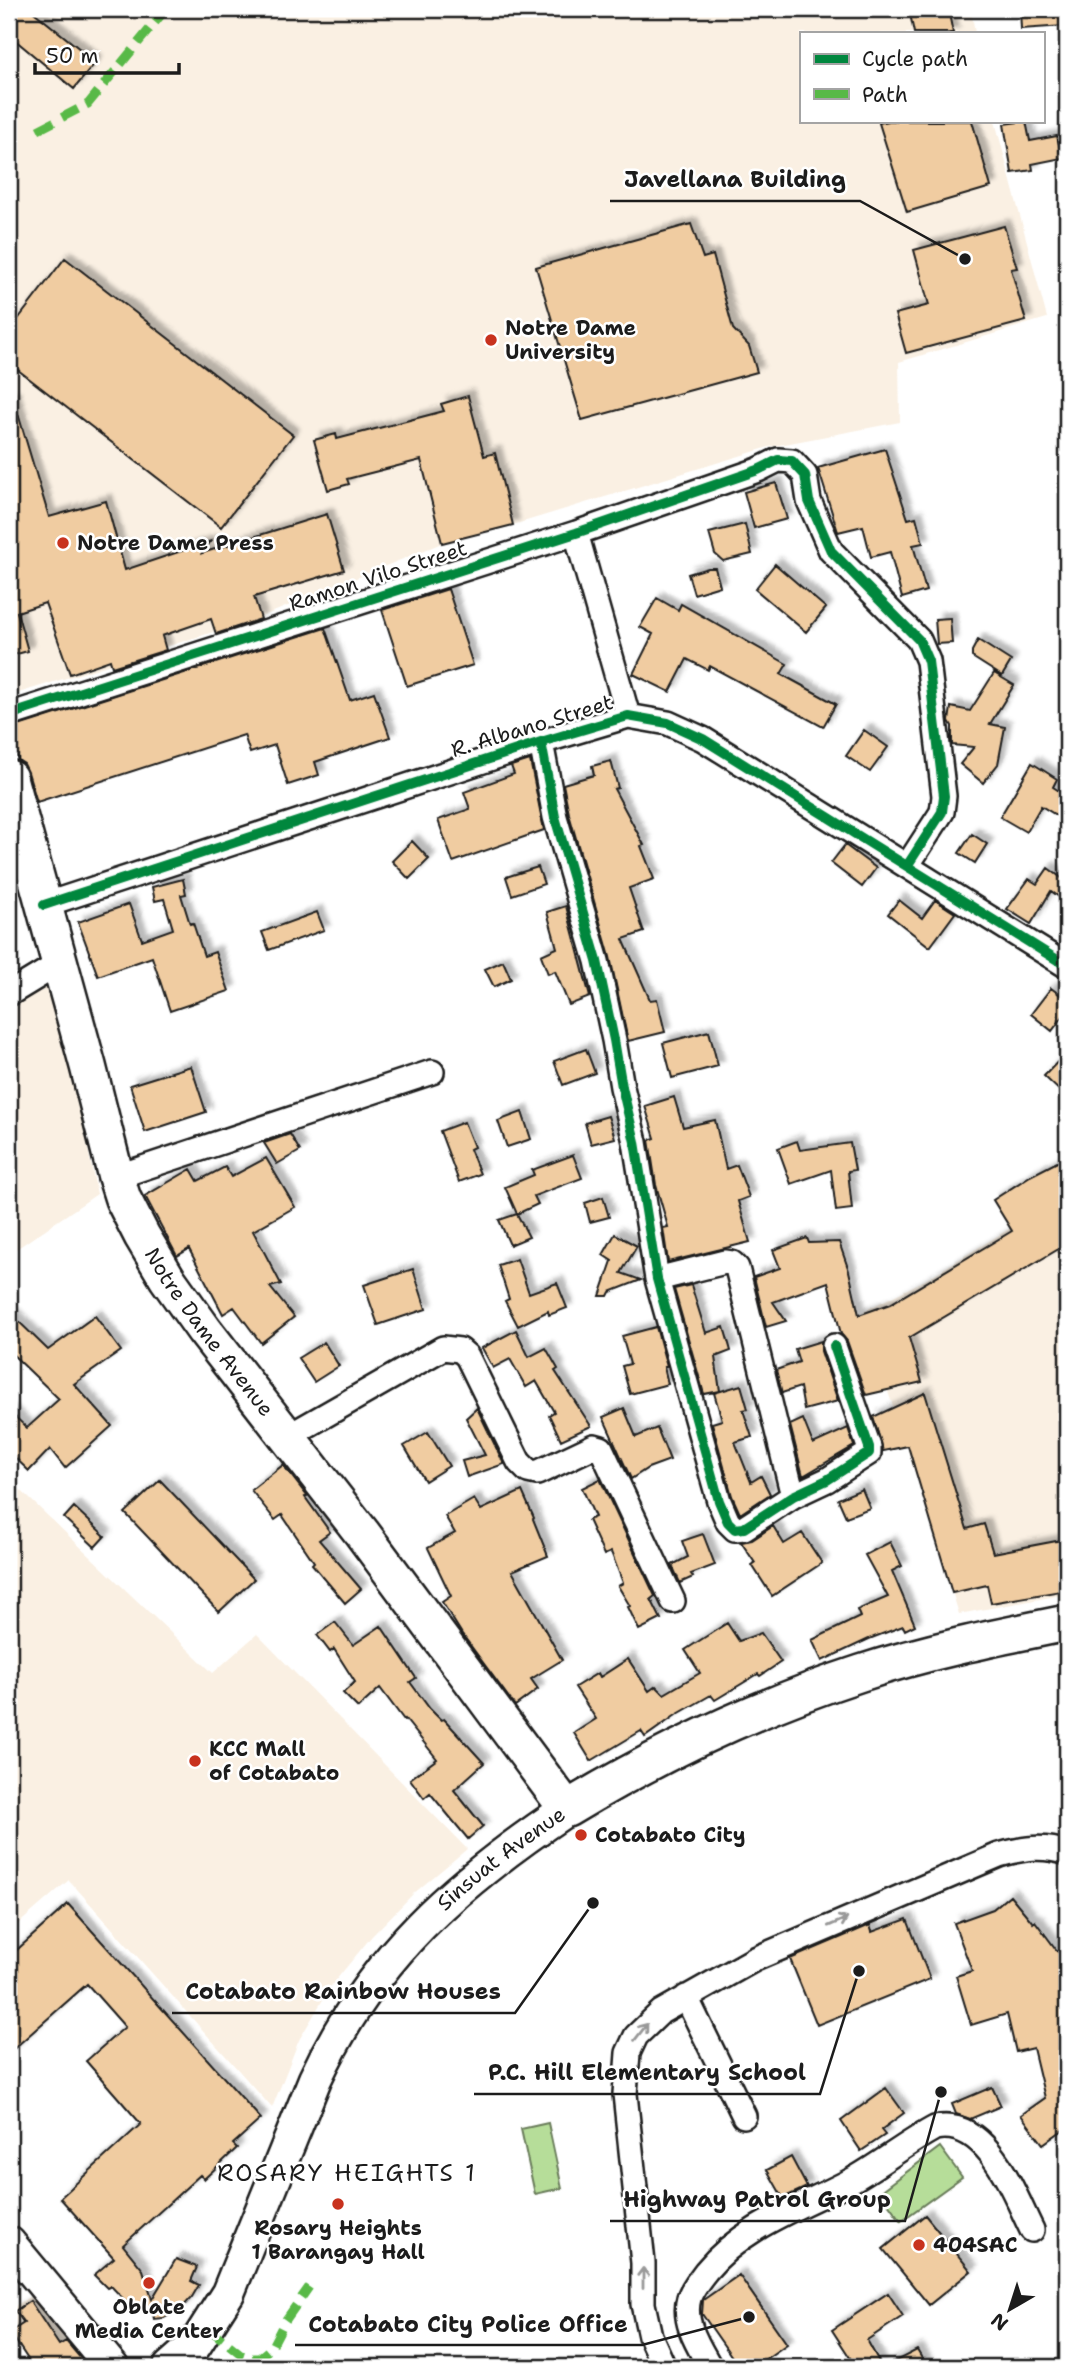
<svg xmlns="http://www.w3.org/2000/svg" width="1076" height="2376" viewBox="0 0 1076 2376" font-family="'Shantell Sans',sans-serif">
<defs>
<filter id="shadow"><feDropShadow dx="6" dy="-6" stdDeviation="2" flood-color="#0004"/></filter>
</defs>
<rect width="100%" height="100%" fill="#fff"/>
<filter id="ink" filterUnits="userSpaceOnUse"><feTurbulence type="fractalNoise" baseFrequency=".0143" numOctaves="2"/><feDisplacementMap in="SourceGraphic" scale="14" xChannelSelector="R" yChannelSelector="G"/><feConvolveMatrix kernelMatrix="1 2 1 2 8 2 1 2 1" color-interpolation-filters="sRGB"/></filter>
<g filter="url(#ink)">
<path fill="#faf0e3" d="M9 9H971L975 33H801V121H995L1047 318 899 362 900 422 769 447 513 525 442 543 261 617 9 696Z
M46 983 74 1079 97 1194 9 1254V1007Z
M1067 1194V1594L959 1614 903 1434 877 1361 864 1311 925 1280Z
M9 1479 213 1673 257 1634 467 1849 413 1894 372 1936 331 1986 299 2040 272 2108 69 1880 9 1932Z
M32 2295 91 2367H32L9 2331V2310Z"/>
<path fill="#b6dd99" stroke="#697c5a" stroke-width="2" d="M548 2123 562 2188 535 2194 521 2129Z
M940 2147 962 2177 901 2221 880 2192Z"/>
<path fill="#f0cca1" stroke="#1c1c1c" stroke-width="2" filter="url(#shadow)" d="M9 9H30L96 62 74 89 9 35Z
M909 9H948L953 33H914Z
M1020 9H1063L1065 26 1021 29Z
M889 121H972L991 187 907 212 879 123Z
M1026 121 1030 141 1057 136 1062 158 1032 164 1033 170 1012 173 1004 124Z
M691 224 703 258 713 255 733 329 749 346 757 372 582 420 536 267Z
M1004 226 1017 268 1011 269 1026 321 906 353 895 314 929 305 914 250Z
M65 258 293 435 221 527 9 363V331Z
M468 396 484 456 495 453 513 525 442 543 421 460 347 479 349 484 328 490 314 440 336 434 337 439 444 411 441 404Z
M13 397 49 517 106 501 125 570 211 541 202 553 327 514 344 570 254 597 261 619 216 634 211 619 162 636 166 650 112 667 110 660 70 674 45 603 17 612 28 651 9 656V398Z
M885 449 908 519 916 517 923 543 913 545 926 591 902 598 890 552 871 557 863 526 838 532 818 468Z
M776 483 787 519 754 528 744 492Z
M745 524 752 554 723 561 715 554 709 533Z
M775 564 826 608 806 632 755 589Z
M708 568H715L720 586 694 594 688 574Z
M448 589 473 665 407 686 382 610Z
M657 598 678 610 681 604 787 664 781 674 836 704 823 727 710 666 708 670 687 659 670 692 633 674 653 634 640 627Z
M950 618 952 643 937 644 935 619Z
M325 628 350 700 374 692 390 737 315 762 319 775 288 785 275 745 250 753 244 735 37 802 28 772 24 764 18 760 9 729Z
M978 640 1011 661 1002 676 972 657V651Z
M994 673 1014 685 990 724 1005 727 998 764 983 783 960 764 974 747 952 745V726L949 721 951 707 970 711Z
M864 730 888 747 870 772 846 756Z
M530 760 544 830 453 862 438 820 470 809 464 792 514 774 511 766Z
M611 761 618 788 614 789 644 845 641 846 654 879 629 888 644 932 623 939 650 1000 657 999 665 1032 628 1041 610 957 569 814 563 784 594 775 592 766Z
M1032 763 1057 779 1053 787 1067 796V822L1041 806 1026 832 1000 817Z
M972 834 987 844 975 863 959 853Z
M412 841 429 859 409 879 392 861Z
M845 845 876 868 862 887 831 863Z
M538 867 544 884 512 895 506 877Z
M1048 868 1067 882V903L1051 891 1031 924 1007 909 1029 879 1037 884Z
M183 879 186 894 181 895 190 924 193 923 204 956 215 952 229 991 170 1011 152 957 98 976 78 922 129 904 142 940 173 929 164 899 155 901 152 887Z
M899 900 922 918 935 900 955 913 930 947 888 914Z
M566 906 590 997 569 1005 555 971 548 974 541 955 557 948 547 912Z
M317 912 324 930 269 950 262 932Z
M503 961 511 979 494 987 485 969Z
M1051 988 1067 1000V1011L1052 1031 1031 1014Z
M709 1031 718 1066 672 1078 663 1043Z
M586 1049 595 1073 563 1085 554 1061Z
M1067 1052V1098L1044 1076Z
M191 1066 206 1112 145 1132 130 1085Z
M674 1097 683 1127 715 1120 726 1169 737 1165 749 1197 738 1201 750 1242 668 1262 663 1228 668 1227 656 1185 649 1140 655 1138 645 1106Z
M522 1112 531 1139 507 1147 498 1121Z
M608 1116 615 1138 591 1144 585 1123Z
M464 1122 474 1147 470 1149 480 1174 459 1182 440 1131Z
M290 1134 300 1151 277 1164 264 1143Z
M797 1141 800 1150 850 1143 855 1170 848 1171 852 1209 836 1211 831 1170 791 1184 778 1148Z
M573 1155 582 1178 534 1196 538 1204 517 1214 505 1187 534 1175 532 1170Z
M1067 1157V1244L909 1338 922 1382 866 1395 847 1341 841 1334 828 1282 773 1302 786 1321 766 1327 754 1277 780 1268 773 1250 807 1238 809 1243 839 1242 849 1271 859 1315 890 1304 1012 1231 993 1200 1030 1176Z
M266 1158 295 1207 253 1231 281 1284 270 1287 294 1317 261 1343 234 1307 223 1314 189 1249 177 1256 145 1196 191 1169 198 1181 225 1167 231 1177Z
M603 1197 609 1217 590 1222 585 1203Z
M517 1214 529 1237 510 1245 499 1220Z
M615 1234 637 1246 621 1273 641 1280 610 1292 608 1296H600L612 1261 603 1255Z
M517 1259 529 1293 557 1283 567 1308 549 1315 548 1311 518 1326 505 1301 509 1299 498 1265Z
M413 1269 426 1309 378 1325 364 1285Z
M691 1285 706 1333 724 1327 731 1351 715 1357 720 1391 704 1394 674 1289Z
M9 1312 48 1350 95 1316 121 1351 74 1384 112 1426 65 1468 50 1449 29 1471 9 1452V1411L27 1428 59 1399 9 1351Z
M656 1327 667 1367H664L668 1384 630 1394 622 1366 630 1364 622 1336Z
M516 1330 529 1357 546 1348 558 1369 555 1371 591 1426 561 1440 549 1415 554 1412 536 1381 526 1387 510 1359 493 1368 482 1348Z
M821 1341V1351L838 1401 804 1410 800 1387 782 1393 776 1370 799 1362 795 1349Z
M324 1342 339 1366 314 1382 298 1358Z
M741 1385 748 1409 743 1410 752 1437 735 1442 751 1482 761 1476 770 1494 740 1514 732 1496 712 1423 722 1420 714 1393Z
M925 1393 967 1529 984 1524 993 1553 1067 1539V1590L991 1603 987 1585 952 1593 908 1446 883 1451 873 1417Z
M477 1408 504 1464 467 1477 462 1461 485 1455 466 1418Z
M624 1408 636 1437 657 1428 670 1460 648 1468 631 1479 603 1417Z
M803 1419 813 1444 848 1428 854 1446 803 1476 790 1425Z
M428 1432 449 1466 425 1481 404 1446Z
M283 1465 307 1496 305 1497 330 1532 319 1540 361 1589 345 1603 312 1564 314 1562 282 1515 275 1520 251 1490Z
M600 1479 655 1596 651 1599 661 1619 639 1630 628 1607 630 1606 618 1586 623 1583 611 1552 604 1555 588 1520 595 1517 582 1488Z
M160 1480 254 1579 219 1612 125 1513Z
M862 1489 870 1508 846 1517 838 1499Z
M522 1491 534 1518 533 1519 548 1556 512 1571 562 1660 531 1679 538 1689 515 1706 462 1634 442 1602 451 1596 428 1548 455 1533 445 1516 474 1499 481 1510Z
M74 1507 105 1536 95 1547 64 1518Z
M773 1526 784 1544 802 1533 822 1563 772 1596 752 1565 755 1563 741 1542 752 1540Z
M703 1534 715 1565 691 1574 693 1577 680 1583 672 1565 688 1557 682 1541Z
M890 1542 902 1566 892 1571 915 1625 905 1630 903 1626 869 1639 822 1661 812 1640 860 1617 857 1610 888 1597 865 1555Z
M335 1622 353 1645 381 1626 416 1678 410 1682 430 1709 441 1720 444 1719 484 1763 454 1790 483 1826 468 1839 430 1793 424 1798 410 1779 437 1759 405 1719 404 1720 380 1688 358 1708 343 1693 355 1682 334 1649 330 1652 317 1635Z
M727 1623 739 1641 761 1633 781 1662 760 1676 758 1674 715 1700 711 1695 676 1715 645 1737 641 1731 591 1761 574 1733 596 1719 575 1687 598 1673 600 1677 628 1659 649 1691 656 1686 664 1694 700 1673 685 1650Z
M1010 1895 1033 1923 1035 1921 1058 1952 1061 1950 1067 1958V2127L1043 2144 1021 2115 1045 2098 1033 2048 1016 2052 1007 2014 971 2025 956 1976 972 1971 954 1923 993 1909Z
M68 1904 261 2119 233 2144 237 2148 204 2179 200 2175 123 2245 143 2270 152 2299 176 2259 197 2267 191 2281 199 2285 192 2297 182 2308 164 2318 154 2319 153 2314 128 2304 111 2286 107 2288 94 2275 114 2258 60 2198 141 2124 86 2061 125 2027 87 1984 9 2053V1957Z
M907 1919 930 1979 817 2025 790 1959 870 1925 872 1932Z
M992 2087 1001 2106 970 2119 956 2114 952 2104Z
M886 2088 904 2113 881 2130 885 2135 861 2151 841 2121Z
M791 2157 807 2187 783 2198 767 2170Z
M925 2215 971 2271 929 2305 883 2249Z
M739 2275 787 2344 754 2367H739L702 2314 703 2300Z
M888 2293 903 2316 867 2340 882 2367H856L832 2330Z
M30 2301 59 2345 66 2341 88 2367H33L10 2332 24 2323 15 2311Z
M917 2350 927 2367H884Z"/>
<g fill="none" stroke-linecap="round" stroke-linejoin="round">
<g stroke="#1c1c1c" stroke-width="28">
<path id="minor" d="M576 533 628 716
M9 715 576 533 758 470 778 460 792 461 805 475 809 501 831 551 919 640 928 661 944 796 942 812 907 866
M541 742 555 817 597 961 614 1040 622 1087 635 1142 657 1279 719 1501 728 1522 735 1529 744 1528 793 1496 827 1480 869 1453V1447L834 1346
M44 905 541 742 628 716 668 723 703 739 1067 966
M9 994 60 963
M116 1177 432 1072
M657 1279 725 1262 732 1263 737 1268 793 1496
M287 1437 443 1348 460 1350 467 1356 519 1462 528 1471 537 1473 594 1446 601 1448 673 1601
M686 1997 744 2116
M664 2367 650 2336 643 2304V2263L625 2094 628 2053 636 2036 661 2012 755 1959 999 1855C1024 1848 1042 1845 1067 1853
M710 2367C699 2347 682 2322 689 2298 692 2288 700 2279 706 2271 745 2224 802 2207 854 2179 882 2163 907 2143 935 2128 987 2117 1013 2192 1032 2230"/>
</g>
<g stroke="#1c1c1c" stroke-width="37">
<g id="secondary">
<path d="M9 2243 112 2367"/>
<path id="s1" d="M170 2367 195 2345 228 2293 315 2079C373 1955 455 1884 567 1809"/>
</g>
</g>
<g stroke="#1c1c1c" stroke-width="40">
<g id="primary">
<path id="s2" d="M9 778 88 1066 116 1177 123 1199 142 1236 167 1278 204 1330 362 1533 567 1809C660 1753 757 1707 861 1673 928 1651 998 1637 1067 1623"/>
</g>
</g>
<use href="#minor" stroke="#fff" stroke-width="23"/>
<use href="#secondary" stroke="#fff" stroke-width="32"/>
<use href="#primary" stroke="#fff" stroke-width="35"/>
<path stroke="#58b947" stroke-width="9" stroke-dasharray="18 9" stroke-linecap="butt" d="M38 130 88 104 166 9
M208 2328 242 2355 251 2358H259L271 2348 285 2321 309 2287"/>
<g stroke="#fff" stroke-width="15">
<path id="cycleway" d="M9 715 576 533 758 470 778 460 792 461 805 475 809 501 831 551 919 640 928 661 944 796 942 812 907 866
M541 742 555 817 597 961 614 1040 622 1087 635 1142 657 1279 719 1501 728 1522 735 1529 744 1528 793 1496 827 1480 869 1453V1447L834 1346
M44 905 541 742 628 716 668 723 703 739 1067 966"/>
</g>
<use href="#cycleway" stroke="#00873e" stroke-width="10"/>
</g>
<defs><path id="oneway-shaft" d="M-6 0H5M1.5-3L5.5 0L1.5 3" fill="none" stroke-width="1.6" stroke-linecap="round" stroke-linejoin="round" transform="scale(1.75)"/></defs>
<g stroke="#999">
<use href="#oneway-shaft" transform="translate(838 1922) rotate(-23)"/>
<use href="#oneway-shaft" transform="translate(641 2032) rotate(-52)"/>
<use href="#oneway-shaft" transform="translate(643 2278) rotate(-90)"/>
</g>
</g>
<g fill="#c8321e" stroke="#fff" stroke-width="2.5">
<circle cx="491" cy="340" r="7"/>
<circle cx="63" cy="543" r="7"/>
<circle cx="195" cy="1761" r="7"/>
<circle cx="581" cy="1835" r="7"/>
<circle cx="338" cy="2204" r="7"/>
<circle cx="919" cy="2245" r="7"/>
<circle cx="149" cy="2283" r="7"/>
</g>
<g text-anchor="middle" stroke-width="5" stroke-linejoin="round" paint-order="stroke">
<g font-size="21" font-weight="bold" fill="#1c1c1c" stroke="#fff" text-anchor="start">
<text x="505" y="335">Notre Dame<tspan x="505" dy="24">University</tspan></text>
<text x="77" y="550">Notre Dame Press</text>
<text x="209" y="1756">KCC Mall<tspan x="209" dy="24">of Cotabato</tspan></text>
<text x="595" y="1842">Cotabato City</text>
<text x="338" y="2235" text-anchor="middle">Rosary Heights<tspan x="338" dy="24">1 Barangay Hall</tspan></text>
<text x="933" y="2252">404SAC</text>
<text x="149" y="2314" text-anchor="middle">Oblate<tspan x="149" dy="24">Media Center</tspan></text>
</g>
<g font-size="21" fill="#1c1c1c" stroke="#fff">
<text transform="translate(378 576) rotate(-18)" y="7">Ramon Vilo Street</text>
<text transform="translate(532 726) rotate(-17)" y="7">R. Albano Street</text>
<text dy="7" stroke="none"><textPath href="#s2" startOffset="595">Notre Dame Avenue</textPath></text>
<text dy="7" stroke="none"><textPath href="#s1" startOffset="618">Sinsuat Avenue</textPath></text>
</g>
<g font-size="24" letter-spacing="2" fill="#1c1c1c" stroke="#fff">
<text x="347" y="2181">ROSARY HEIGHTS 1</text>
</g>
</g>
<path fill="none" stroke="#1c1c1c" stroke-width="2.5" d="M965 259L860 201H610M593 1903L515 2013H172M859 1971L820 2094H474M941 2092L905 2221H610M749 2317L642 2345H295"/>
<g fill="#1c1c1c" stroke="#fff" stroke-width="2.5">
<circle cx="965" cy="259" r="7"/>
<circle cx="593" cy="1903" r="7"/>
<circle cx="859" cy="1971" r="7"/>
<circle cx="941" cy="2092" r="7"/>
<circle cx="749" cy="2317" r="7"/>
</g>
<g font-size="23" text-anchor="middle" font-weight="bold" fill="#1c1c1c" stroke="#fff" stroke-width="5" stroke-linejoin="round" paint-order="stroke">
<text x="735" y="187">Javellana Building</text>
<text x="343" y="1999">Cotabato Rainbow Houses</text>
<text x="647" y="2080">P.C. Hill Elementary School</text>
<text x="757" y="2207">Highway Patrol Group</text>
<text x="468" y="2332">Cotabato City Police Office</text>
</g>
<rect width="1076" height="2376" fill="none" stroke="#fff" stroke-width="35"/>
<rect x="18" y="18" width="1041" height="2341" fill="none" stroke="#1c1c1c" stroke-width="2.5" filter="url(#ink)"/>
<rect x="800" y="32" width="245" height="91" fill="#ffffff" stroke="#a4a4a4" stroke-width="2"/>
<rect x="814" y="54" width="35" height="10" fill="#00873e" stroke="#a4a4a4" stroke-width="2"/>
<text x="862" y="66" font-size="21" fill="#1c1c1c">Cycle path</text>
<rect x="814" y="89" width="35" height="10" fill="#58b947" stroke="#a4a4a4" stroke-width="2"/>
<text x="862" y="102" font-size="21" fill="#1c1c1c">Path</text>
<g transform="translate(1010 2309) rotate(219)" stroke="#ffffff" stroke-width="5" paint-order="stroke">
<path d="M0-5L12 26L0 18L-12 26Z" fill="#1c1c1c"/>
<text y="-10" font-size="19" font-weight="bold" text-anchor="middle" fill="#1c1c1c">N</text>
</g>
<path d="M35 63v10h144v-10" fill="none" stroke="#1c1c1c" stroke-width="3.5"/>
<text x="46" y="63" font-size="21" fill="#1c1c1c" stroke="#ffffff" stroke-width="5" paint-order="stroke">50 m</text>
</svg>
